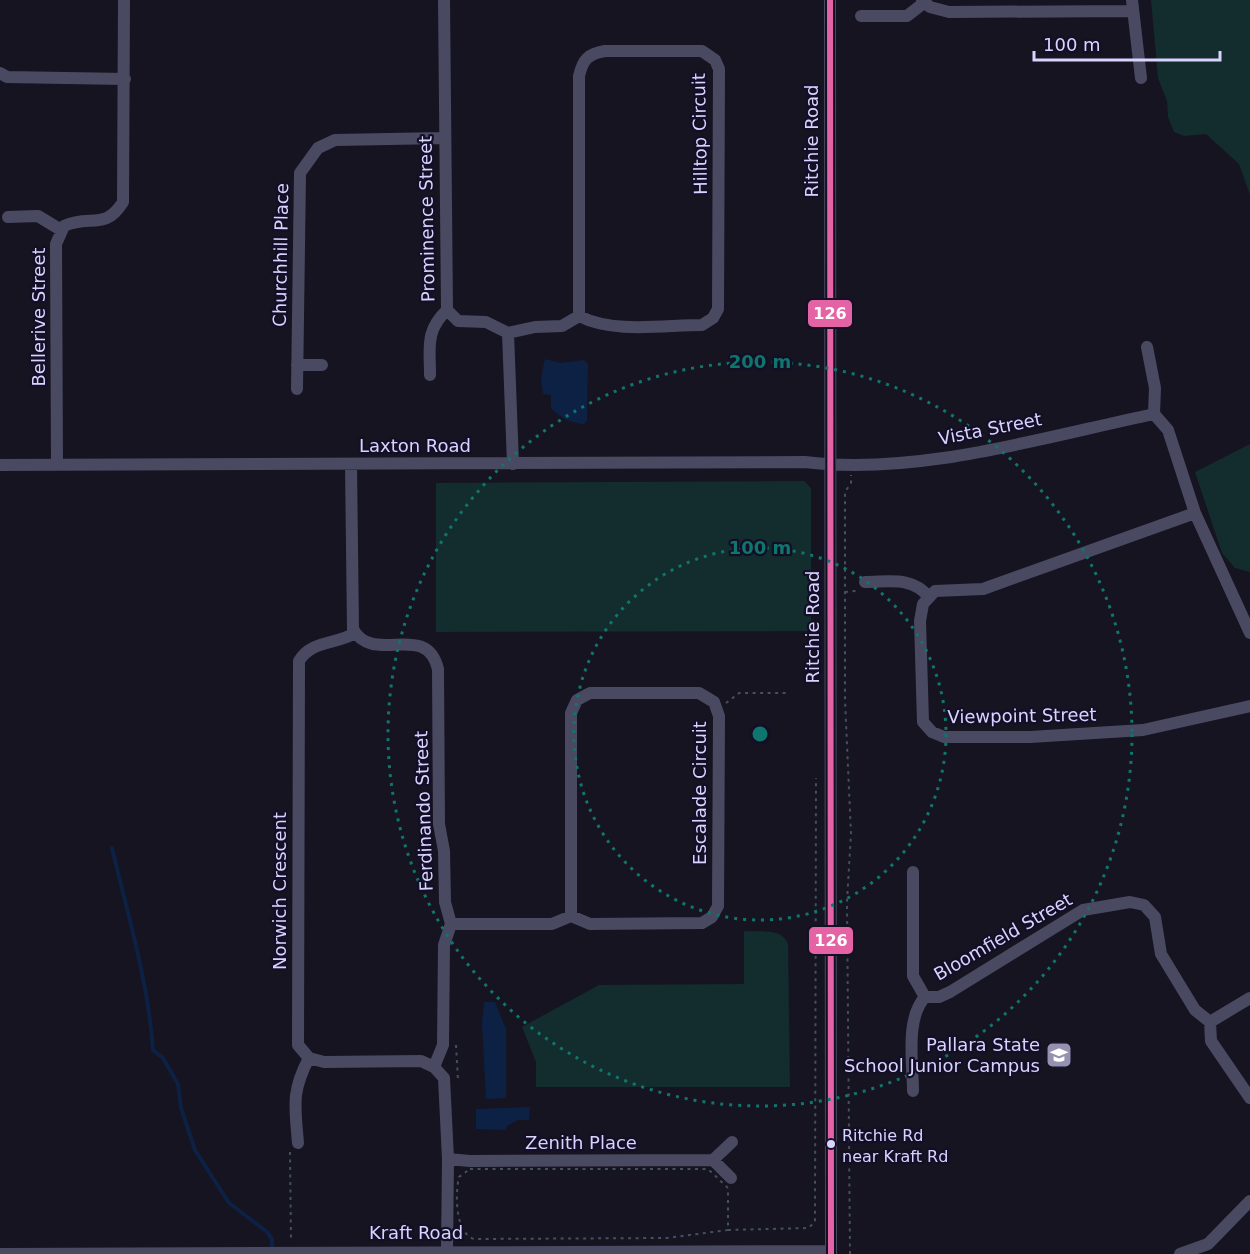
<svg xmlns="http://www.w3.org/2000/svg" width="1250" height="1254" viewBox="0 0 1250 1254" font-family="'DejaVu Sans',sans-serif">
<rect width="100%" height="100%" fill="#161421"/>
<path fill="#132c2d" d="M1151 0H1250V195L1239 164 1206 134 1184 136 1174 132 1168 117 1167 101 1158 78Z
M1250 444V572L1235 568 1222 553 1195 472Z
M804 481 811 488V631L436 632V483Z
M744 931C759 932 783 928 788 944L790 1087H536V1062L522 1027 599 985 744 984Z"/>
<path fill="#0d2144" d="M545 359 561 363 584 360 588 364 587 421 584 424C571 423 560 418 551 408V395L543 394 541 378Z
M484 1002H495L506 1029V1098L486 1099 482 1024Z
M530 1107 529 1120H518L507 1126 506 1130 476 1129V1109Z"/>
<g fill="none" stroke-linecap="round" stroke-linejoin="round">
<path stroke="#0d2144" stroke-width="4" d="M112 848C128 916 148 980 153 1050L163 1058 178 1084 181 1108 195 1150 229 1203 267 1232 272 1239V1251"/>
<path stroke="#44505f" stroke-width="2" stroke-dasharray="3 4.5" stroke-linecap="butt" d="M845 592 856 591
M726 703 739 693H789
M456 1045 458 1081
M290 1152 291 1242
M470 1169H708L728 1188V1230L667 1238 474 1239C455 1233 455 1194 459 1177Z
M728 1230 808 1228 815 1222 816 778
M850 1254 847 901 851 834 845 700V492L851 483V475"/>
<path stroke="#4a4962" stroke-width="12" d="M444 0 447 310 458 321 486 322 508 333 513 464
M830 0 831 1254
M922 0 930 7 949 12 1132 11
M1132 0 1141 78
M861 16H907L925 2
M0 73 7 77 125 79
M8 217 38 216 61 230
M508 333 535 327 562 326 579 316C614 334 664 325 702 325L713 318 718 309 719 69 715 60 702 51H605C588 54 583 59 579 76V316
M1147 347 1155 388 1154 414 1168 430 1195 513 1250 633
M297 365H322
M430 375C430 347 425 331 447 310
M297 389 300 173 318 148 335 140 443 138
M351 464 353 629C373 666 426 620 438 669L439 824 444 851 445 902 451 924 444 945 443 1045 434 1067 444 1078 448 1159 447 1251
M0 465 805 462C918 476 1044 437 1154 414
M57 465 56 244 64 226C90 214 105 231 123 202L124 0
M1195 513 983 589 935 591 923 604 920 621 923 722 932 732 944 737H1030L1143 730 1250 706
M865 582C889 582 912 576 929 597
M355 633C336 645 311 640 299 661L298 1045 309 1058 324 1062 421 1061 434 1067
M913 872V976L925 997H939L950 992 1083 910 1130 902 1144 905 1155 917 1161 954 1195 1010 1210 1022 1211 1041 1250 1098
M451 924H552L571 916 590 924 702 923 712 917 718 906 719 716 714 702 699 693H590L577 700 571 713V916
M1210 1022 1250 998
M913 1091C913 1063 905 1019 925 997
M298 1143C295 1106 291 1092 309 1058
M448 1159 470 1161 713 1160 732 1142
M713 1160 731 1178
M0 1254 831 1251
M1180 1254 1208 1244 1250 1201"/>
<g stroke="#130f26" stroke-width="10">
<path id="bus-1" d="M830 0 831 1254"/>
</g>
<use href="#bus-1" stroke="#e463a4" stroke-width="6"/>
</g>
<g fill="none" stroke="#0f766e" stroke-width="3" stroke-dasharray="3 6">
<circle cx="760" cy="734" r="186"/>
<circle cx="760" cy="734" r="372"/>
</g>
<defs>
<g id="school-square" transform="scale(1.35)"><rect x="-9" y="-9" width="18" height="18" rx="4" fill="#9591b1" stroke="#130f26"/><path d="M0-5L7-2L0 1L-7-2ZM-4 1L0 2.5L4 1V4Q0 6-4 4Z" fill="#fff"/></g>
</defs>
<g fill-rule="evenodd">
<use href="#school-square" x="1059" y="1055"/>
</g>
<circle fill="#d9d4ff" stroke="#130f26" stroke-width="2" cx="831" cy="1144" r="5"/>
<g text-anchor="middle" stroke-width="4.5" stroke-linejoin="round" paint-order="stroke">
<g font-size="16" fill="#d9d4ff" stroke="#130f26" text-anchor="start">
<text x="842" y="1141">Ritchie Rd<tspan x="842" dy="21">near Kraft Rd</tspan></text>
</g>
<g font-size="18" fill="#d9d4ff" stroke="#130f26">
<text transform="translate(700 134) rotate(-91)" y="6">Hilltop Circuit</text>
<text transform="translate(812 141) rotate(-90)" y="6">Ritchie Road</text>
<text transform="translate(427 219) rotate(-91)" y="6">Prominence Street</text>
<text transform="translate(281 255) rotate(-89)" y="6">Churchhill Place</text>
<text transform="translate(39 317) rotate(-90)" y="6">Bellerive Street</text>
<text transform="translate(990 429) rotate(-11)" y="6">Vista Street</text>
<text x="415" y="452">Laxton Road</text>
<text transform="translate(813 627) rotate(-90)" y="6">Ritchie Road</text>
<text transform="translate(1022 716) rotate(-1)" y="6">Viewpoint Street</text>
<text transform="translate(700 793) rotate(-90)" y="6">Escalade Circuit</text>
<text transform="translate(424 811) rotate(-92)" y="6">Ferdinando Street</text>
<text transform="translate(280 891) rotate(-90)" y="6">Norwich Crescent</text>
<text transform="translate(1003 937) rotate(-30)" y="6">Bloomfield Street</text>
<text x="581" y="1149">Zenith Place</text>
<text x="416" y="1239">Kraft Road</text>
</g>
<g font-size="18" fill="#d9d4ff" stroke="#130f26" text-anchor="end">
<text x="1040" y="1051">Pallara State<tspan x="1040" dy="21">School Junior Campus</tspan></text>
</g>
</g>
<circle cx="760" cy="734" r="9" fill="#0f766e" stroke="#130f26" stroke-width="3"/>
<g font-size="18" text-anchor="middle" font-weight="bold" fill="#0f766e" stroke="#130f26" stroke-width="4.5" stroke-linejoin="round" paint-order="stroke">
<text x="760" y="368">200 m</text>
<text x="760" y="554">100 m</text>
</g>
<g stroke="#130f26" stroke-width="2">
<rect x="807" y="299" width="46" height="29" rx="6" fill="#e463a4"/>
<rect x="808" y="926" width="46" height="29" rx="6" fill="#e463a4"/>
</g>
<g font-size="16" text-anchor="middle" font-weight="bold" fill="#fff">
<text x="830" y="319">126</text>
<text x="831" y="946">126</text>
</g>
<path d="M1034 51v9h186v-9" fill="none" stroke="#d9d4ff" stroke-width="3"/>
<text x="1043" y="51" font-size="18" fill="#d9d4ff" stroke="#130f26" stroke-width="4.5" paint-order="stroke">100 m</text>
</svg>
